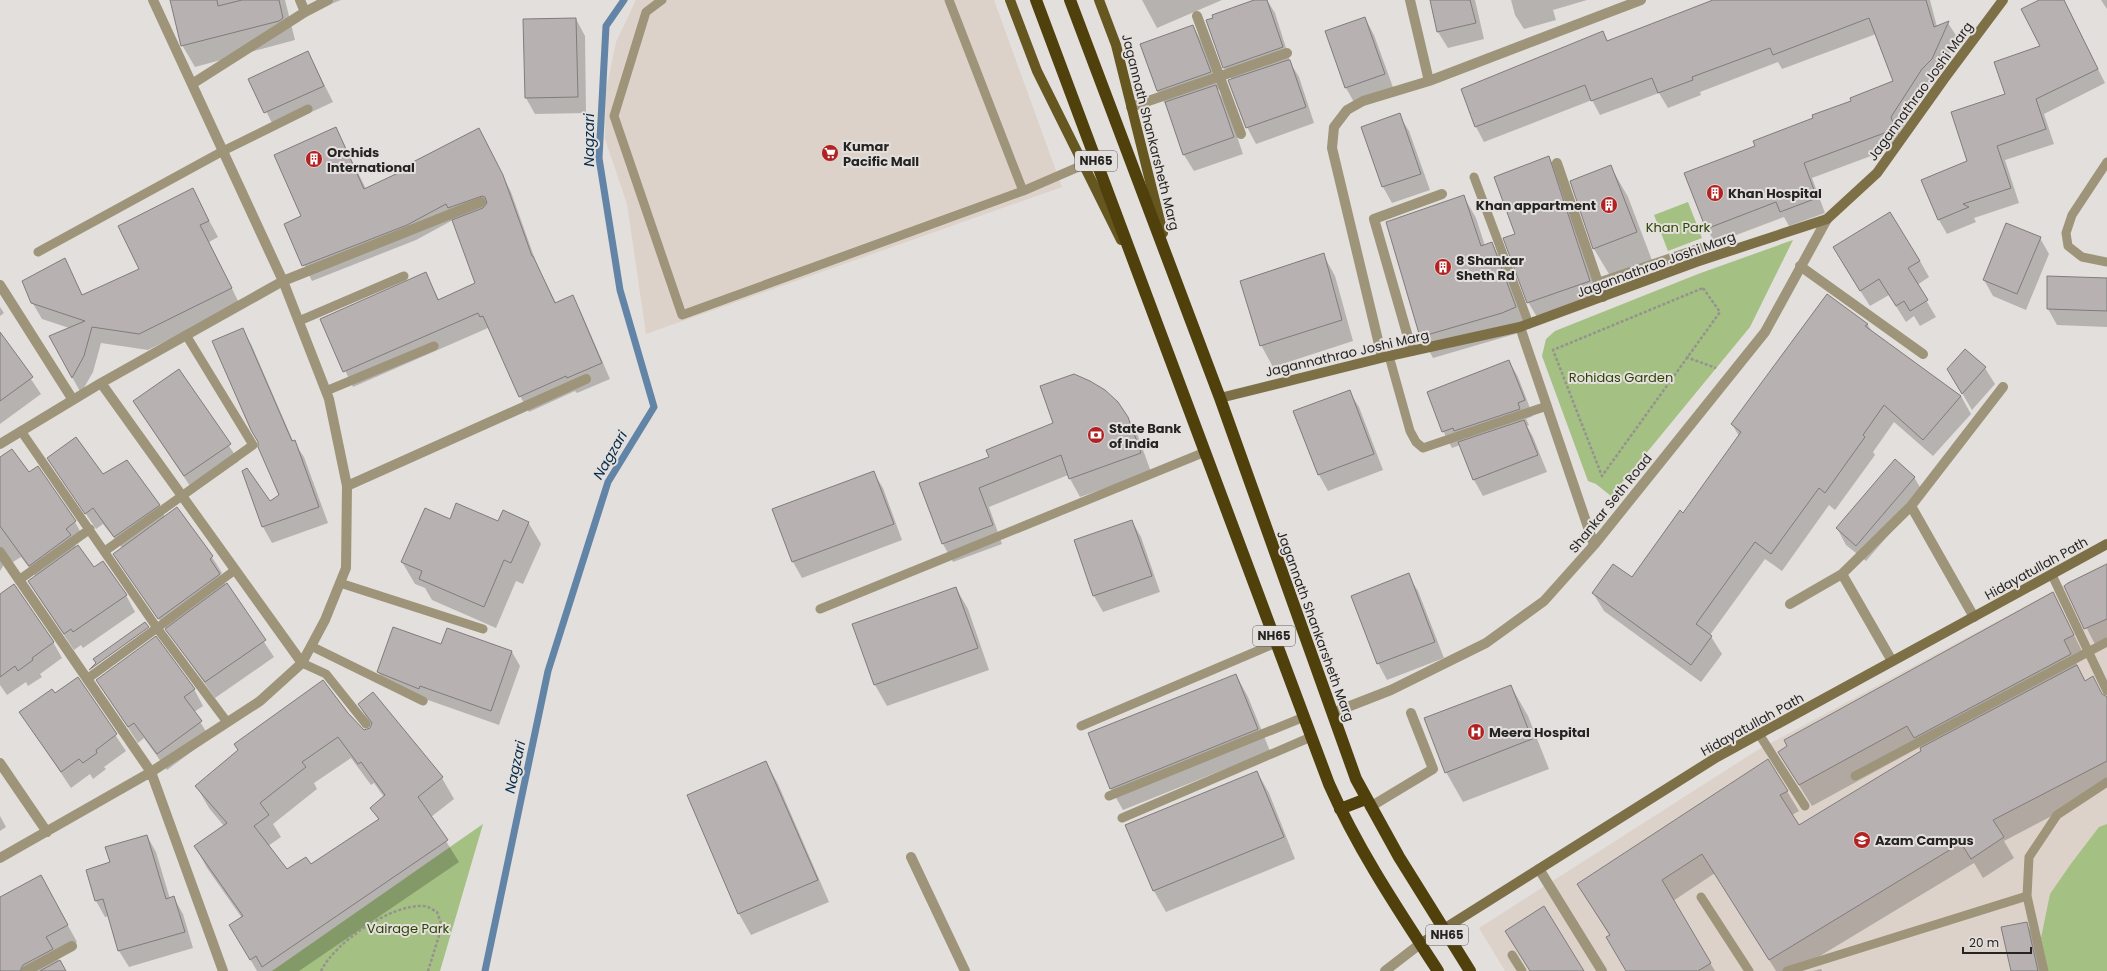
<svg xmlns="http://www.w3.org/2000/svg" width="2107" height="971" viewBox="0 0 2107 971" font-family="Poppins,sans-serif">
<rect width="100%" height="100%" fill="#e3dfdc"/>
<path fill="#ddd2ca" d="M636 0H994L1062 187 646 334 627 204 605 139 606 90 616 42Z
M2107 562V971H1505L1479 928 1756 751Z"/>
<path fill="#a4c083" d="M1688 202 1702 238 1668 251 1654 215Z
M1793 240 1750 327 1611 496 1596 484 1588 481 1542 356 1546 339 1555 331 1698 274Z
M483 824 440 971H272Z
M2107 824V971H2048L2041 938 2050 894 2070 865 2099 827Z"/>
<path fill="#0003" fill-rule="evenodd" d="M171 0H285L295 40 195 67 182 45Z
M316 0H341L321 8Z
M1142 0H1222L1157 28Z
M1257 0H1267L1275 13 1291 64 1299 77 1314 123 1256 144 1247 127 1232 80 1224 68 1207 21Z
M1431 0H1475L1484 39 1448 48 1438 32Z
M1511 0H1587L1553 10 1556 20 1524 29 1515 15Z
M1715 0H1930L1937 27 1948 23 1957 37 1940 74 1930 84 1899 133 1903 144 1812 178 1825 213 1789 226 1784 217 1715 243 1707 229 1756 147 1894 82 1876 34 1782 69 1778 62 1700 92 1701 95 1668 108 1659 93 1600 115 1592 100 1484 142 1476 127 1462 90 1603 33 1608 41Z
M2041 0H2064L2105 83 2044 114 2054 144 2005 160 2019 203 1974 218 1976 222 1947 234 1939 220 1968 161 2006 95 2041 47Z
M2101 0H2107V9Z
M1365 18 1374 35 1394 90 1355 104 1346 88Z
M576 19 585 36 586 113 535 114 526 98Z
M1193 26 1202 42 1220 89 1217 90 1225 102 1243 154 1194 171 1184 155 1167 107 1157 91 1143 50Z
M308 52 333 102 275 129 250 79Z
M1399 115 1409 131 1430 190 1392 203 1383 187 1362 128Z
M336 128 366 189 414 167 479 129 511 192 537 265 556 303 572 296 581 312 610 379 577 393 575 391 529 412 520 396 491 331 490 332 488 328 353 387 321 320 426 274 439 300 476 283 453 220 416 240 312 281 285 225 303 217Z
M1549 157 1557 171 1597 295 1537 317 1528 302 1517 235Z
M1611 167 1628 197 1653 263 1612 279 1594 249 1571 182Z
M192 189 218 237 209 242 240 305 148 350 101 343 93 372 81 393 72 377 69 328 42 319 32 302 64 260 83 296 141 269Z
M1464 197 1476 218 1485 246 1492 243 1504 265 1528 328 1515 334 1433 358 1421 336Z
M2040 238 2049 254 2026 310 1993 296 1984 280Z
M1323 254 1335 276 1353 341 1273 367 1261 345Z
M1920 261 1929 277 1917 285 1936 317 1920 326 1914 316 1906 322 1889 295 1870 306 1843 264Z
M2048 277 2107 279V327L2057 325 2048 309Z
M1827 295 1868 325 1872 332 1961 396 1971 414 1933 456 1894 422 1873 452 1875 455 1835 510 1829 505 1782 571 1765 559 1710 635 1722 654 1701 682 1604 611 1593 593 1632 578 1683 514 1739 436 1732 424Z
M0 307 4 313 0 316Z
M242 329 252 346 293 441 304 457 328 523 272 543 263 527 243 471 269 502 280 496Z
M0 333 41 394 0 424Z
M1965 350 1985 368 1995 384 1972 410 1958 386Z
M1509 361 1518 377 1533 416 1526 419 1529 425 1527 426 1533 437 1547 472 1483 496 1474 480 1460 445 1452 448 1443 431Z
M179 371 239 461 194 492 134 402Z
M1349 391 1359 407 1383 470 1328 491 1319 475 1295 412Z
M1127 417 1138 436 1151 472 1080 497 1068 475 989 507 1002 544 953 562 943 544 920 484 990 458 1055 423Z
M0 459 29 473 75 522 84 538 75 545 76 547 94 569 126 595 135 612 83 648 81 645 74 650 39 598 29 581 36 577 21 557 13 562 5 563 0 571Z
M49 459 102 476 159 505 165 517 177 508 212 557 222 573 220 575 226 585 274 657 215 698 124 570 114 554 122 548 103 524 96 529Z
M873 472 883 488 902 540 802 578 793 562 774 510Z
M1914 477 1924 494 1866 561 1846 545 1837 528Z
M450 520 528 522 541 544 523 584 516 581 496 628 432 600 425 588 415 584 402 562Z
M1132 521 1141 537 1160 592 1103 612 1094 596Z
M2107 565V646L2098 650 2065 586Z
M1408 575 1418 591 1444 658 1387 680 1378 663Z
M956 588 968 609 989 670 887 706 875 685Z
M2053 593 2085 657 2076 662 2082 676 2085 681 2093 678 2103 696 2107 697V787L2004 841 2014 858 1983 878 1974 863 1795 971H1776L1715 873 1673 901 1715 971H1627L1610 936 1578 885 1768 760 1799 811 1792 815 1799 826 1922 752 1920 747 1812 806 1779 753Z
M0 595 53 642 62 658 40 674 42 677 28 686 26 682 7 695 0 685Z
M442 646 512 652 520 666 499 725 428 700 427 703 387 686 378 672Z
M1236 675 1248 697 1270 751 1123 810 1111 789 1089 734Z
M77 678 126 751 104 767 106 769 93 779 90 774 71 788 20 712 55 694Z
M97 680 194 689 203 706 194 712 210 738 167 770 144 738 138 743Z
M1511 686 1528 716 1549 769 1463 802 1446 772Z
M359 705 442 778 454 799 431 817 459 862 299 971H257L230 925 242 918 207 868 195 846 224 826 209 808 197 787 347 714 361 729 367 731 372 727ZM351 758 371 785 374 783 384 797 371 808 379 820 310 866 287 870 268 846 281 837 273 824 317 789 314 783Z
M766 762 778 784 829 902 751 935 739 914 688 796Z
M1257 772 1269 793 1295 859 1166 912 1154 891 1127 825Z
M0 816 6 827 0 831Z
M147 836 156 852 170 899 174 898 183 914 193 948 129 967 119 951 109 916 105 917 96 901 111 863Z
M50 893 77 942 55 954 65 971H0V899Z
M2026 923 2039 944 2045 971H2012Z
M1821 969 1822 971H1813Z"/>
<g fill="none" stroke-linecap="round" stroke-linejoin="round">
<path stroke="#6284a6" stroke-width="7" d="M485 971 548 671 608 482 654 407 620 290 599 158 606 26 624 0"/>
</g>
<path fill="#b7b1b1" stroke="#817c7c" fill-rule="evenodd" d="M170 0H217L218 6 242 0H279L283 18 279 21 181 46Z
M1254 0H1267L1283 47 1223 68 1206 20 1213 18 1212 15Z
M1430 0H1470L1476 23 1437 32Z
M1713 0H1926L1934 27 1949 21 1932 59 1922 69 1891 117 1895 129 1804 163 1817 198 1780 212 1776 202 1706 229 1684 173 1755 146 1753 141 1813 118 1812 115 1851 101 1850 98 1893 81 1869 18 1773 55 1770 48 1692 77 1693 80 1658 93 1652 78 1591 101 1585 85 1475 127 1461 89 1603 31 1607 41Z
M2039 0H2064L2098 69 2036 99 2046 129 1997 146 2011 188 1963 204 1969 207 1938 220 1921 180 1967 161 1951 112 2005 94 1994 62 2040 46 2021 9Z
M1365 17 1385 74 1345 88 1325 31Z
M576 18 578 97 525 98 523 19Z
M1193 25 1211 72 1157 91 1140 44Z
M308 51 324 86 264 113 248 79Z
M1288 60H1290L1306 107 1246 128 1228 80Z
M1216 85 1234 137 1183 155 1165 102Z
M1400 113 1421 174 1382 187 1361 127Z
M336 127 364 189 413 166 411 163 479 128 503 175 532 256H533L555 303 573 295 602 363 567 378 566 376 519 397 483 316 480 317 478 313 343 372 320 319 426 272 438 300 475 283 452 220 483 208 487 203 485 197 482 196 448 208 446 204 407 225 302 266 284 224 301 216 274 155Z
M1549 156 1590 281 1527 303 1503 238 1515 234 1494 177Z
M1611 165 1637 232 1593 249 1570 181Z
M193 188 209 221 200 225 232 288 139 334 92 327 84 356 72 378 49 336 85 321 31 303 22 281 65 258 82 295 139 269 118 226Z
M1464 195 1481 246 1492 242 1516 307 1502 313 1420 337 1386 222Z
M1890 212 1920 261 1908 268 1928 300 1910 311 1904 301 1896 306 1879 279 1860 291 1833 247Z
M2006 223 2041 237 2017 294 1983 280Z
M1324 253 1342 320 1260 346 1240 281Z
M2047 276 2107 278V311L2047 309Z
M1827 294 1868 324 1865 326 1961 396 1923 440 1884 405 1863 435 1865 437 1825 493 1819 488 1771 554 1755 542 1696 624 1712 636 1691 665 1592 593 1613 564 1632 577 1680 510 1683 513 1741 432 1731 424Z
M243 328 292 441 295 440 319 507 262 527 242 471 247 468 270 501 279 495 258 447V442L251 430 212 341Z
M0 332 33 377 0 401Z
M1965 349 1986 367 1962 394 1947 369Z
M1509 360 1525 400 1518 403 1520 409 1454 431 1453 428 1442 432 1427 392Z
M179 369 231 444 184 476 133 401Z
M1074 374 1090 381 1105 390 1118 402 1128 417 1141 453 1069 479 1061 455 979 488 993 525 942 544 919 483 989 457 986 450 1053 423 1040 386Z
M1350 390 1374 454 1318 475 1293 411Z
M1524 420 1538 455 1473 480 1458 442Z
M76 437 103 474 127 460 160 505 114 537 93 508 85 514 47 458Z
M12 449 29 472 38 466 76 521 66 529 71 535 29 566 0 526V457Z
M1895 459 1915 477 1856 546 1836 528Z
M874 471 894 524 792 562 772 509Z
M456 503 498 521 503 510 529 522 511 563 504 560 484 607 419 579 422 571 401 562 425 508 450 519Z
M177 507 213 556 210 559 220 574 158 619 113 554Z
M1132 520 1152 576 1093 596 1074 540Z
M78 545 94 567 103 561 127 595 73 632 71 629 64 634 28 581Z
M2107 564V619L2084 629 2064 586 2068 583Z
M1409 573 1435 642 1377 664 1351 596Z
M227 583 266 640 205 682 165 629Z
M14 584 54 642 32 658 33 660 18 671 15 666 0 677V594Z
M956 587 978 648 874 685 852 624Z
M2053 592 2074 635 2064 640 2071 654 1914 738 1907 726 1799 785 1778 752 1787 746 1784 740Z
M145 622 149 627 89 670 96 663 93 659Z
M393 627 441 644 447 628 512 651 491 711 420 686 419 689 377 672Z
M156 636 195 689 184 697 202 721 157 754 134 723 128 727 96 680Z
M2077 665 2085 681 2093 676 2102 694 2107 697V761L1993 820 2004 837 1971 859 1961 843 1769 960 1702 854 1662 880 1711 963 1698 971H1626L1606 937 1610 935 1577 884 1768 759 1788 791 1780 795 1799 825 1921 751 1920 748Z
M1236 674 1258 729 1110 789 1088 733Z
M78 677 117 734 96 750 97 753 83 763 79 759 61 772 19 712 52 689 55 693Z
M323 680 348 713 364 730 370 728 372 723 358 704 373 692 443 777 418 797 448 840 262 967 256 956 250 960 229 925 243 916 194 846 227 823 195 786 238 750 234 744ZM338 737 358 764 361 762 385 795 370 808 379 819 311 864 306 857 287 869 254 826 269 815 260 803 306 767 302 762Z
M1511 685 1532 739 1445 773 1424 718Z
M766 761 818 880 738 914 687 795Z
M1257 771 1284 837 1153 891 1125 825Z
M147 835 166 899 174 896 185 932 118 951 103 899 95 901 86 870 110 862 105 847Z
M41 875 68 925 46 937 53 949 23 965 20 971H0V897Z
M1544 906 1584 971H1530L1505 931Z
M2027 922 2038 971H2011L2001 927Z
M60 960 66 971H40Z"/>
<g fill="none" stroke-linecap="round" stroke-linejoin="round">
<path stroke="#95928f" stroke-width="2.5" stroke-dasharray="3 2" stroke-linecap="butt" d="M1703 288 1720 312 1602 476 1553 350Z
M1686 357 1716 368
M321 971C335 942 391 904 424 906 428 906 433 910 437 912L442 926 428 971"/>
<path stroke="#9d9479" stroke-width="9" d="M662 0 646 12 614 116 682 315 1023 191 1083 165
M949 0 1023 191
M2107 162 2072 215 2066 233 2068 246 2082 257 2107 262
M1474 177 1529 324
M38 252 223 151 308 109
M299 321 404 276
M1389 356 1410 431 1416 442 1423 448 1547 406
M326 391 434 346
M21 431 157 628 87 679
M105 551 253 445 186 335
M2052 575 2107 691
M19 580 90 529
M340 583 483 629
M820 609 1205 452
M311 646 423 701
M302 663 326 674 366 724
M227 722 157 628 235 570
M1081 726 1276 643
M1759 734 1805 806
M1855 776 2107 642
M1109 796 1304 717
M1122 818 1311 737
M1701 897 1749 971
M1512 955 1522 971
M1787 971 2027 896
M2044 971 2027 896 2029 857 2057 815 2107 782"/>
<path stroke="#9d9479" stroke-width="10" d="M300 0 305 12
M1410 0 1429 81
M1197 16 1241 134
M192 84 305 12 328 0
M1131 107 1287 53
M1557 163 1603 297
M1800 266 1923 354
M1598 283 1701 248
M0 285 73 400
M1520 327 1594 545
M1412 351 1374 219 1442 194
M1382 357 1332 148 1334 127 1347 110 1363 101 1429 81 1641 0
M101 383 302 663
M0 444 101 383 283 281 481 202
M347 486 586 379
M1911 506 1974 617
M0 552 151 772 223 971
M1842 574 1892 661
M1790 604 1842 574 1911 506 2003 387
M1332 713 1391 690 1486 643 1544 601 1594 545 1765 332 1827 219
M0 763 47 832
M1370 807 1433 769 1411 713
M911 857 965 971
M0 858 151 772 260 701 302 663 325 620 346 568 347 486 329 399 283 281 153 0
M1539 869 1602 971
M26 971 72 946
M1385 971 1420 944"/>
<path stroke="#7d7047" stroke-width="10" d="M1220 398 1389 356 1520 327 1696 262 1827 219 1877 173 1944 79 2003 0
M1420 944 1717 757 2107 544"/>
<path stroke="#665620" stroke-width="10" d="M1010 0 1037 71 1121 240
M1099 0 1116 45 1163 233"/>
<path stroke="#50400b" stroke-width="12" d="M1036 0 1329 784C1358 850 1399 911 1438 971
M1070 0 1220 398 1356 779 1399 857 1470 971
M1340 809 1366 799"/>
</g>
<defs>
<g id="supermarket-disc" transform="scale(0.9)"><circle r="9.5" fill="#b22222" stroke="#e3dfdc"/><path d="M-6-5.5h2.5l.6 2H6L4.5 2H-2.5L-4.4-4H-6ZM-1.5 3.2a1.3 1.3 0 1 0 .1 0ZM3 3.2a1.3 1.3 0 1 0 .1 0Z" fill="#fff"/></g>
<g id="building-disc" transform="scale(0.9)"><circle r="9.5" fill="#b22222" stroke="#e3dfdc"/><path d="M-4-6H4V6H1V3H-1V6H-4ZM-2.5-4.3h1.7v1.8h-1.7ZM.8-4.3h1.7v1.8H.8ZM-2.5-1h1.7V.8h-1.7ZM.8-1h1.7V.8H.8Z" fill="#fff"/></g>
<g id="bank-disc" transform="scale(0.9)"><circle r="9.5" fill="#b22222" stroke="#e3dfdc"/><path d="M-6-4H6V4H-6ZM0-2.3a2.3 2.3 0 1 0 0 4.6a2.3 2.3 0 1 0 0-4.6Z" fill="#fff"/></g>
<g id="hospital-disc" transform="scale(0.9)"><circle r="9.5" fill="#b22222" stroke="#e3dfdc"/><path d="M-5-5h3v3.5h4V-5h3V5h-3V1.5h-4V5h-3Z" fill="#fff"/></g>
<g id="university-disc" transform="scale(0.9)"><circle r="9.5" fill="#b22222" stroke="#e3dfdc"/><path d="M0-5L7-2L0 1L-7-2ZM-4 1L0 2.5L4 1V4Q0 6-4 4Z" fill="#fff"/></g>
</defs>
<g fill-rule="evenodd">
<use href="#supermarket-disc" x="830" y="153"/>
<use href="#building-disc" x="314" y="159"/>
<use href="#building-disc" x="1715" y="193"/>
<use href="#building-disc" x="1609" y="205"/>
<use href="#building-disc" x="1443" y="267"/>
<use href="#bank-disc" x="1096" y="435"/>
<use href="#hospital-disc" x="1476" y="732"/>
<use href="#university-disc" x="1862" y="840"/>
</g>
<g text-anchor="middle" stroke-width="4" stroke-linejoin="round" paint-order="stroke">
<g fill="#e3dfdc" stroke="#5f5c5a" stroke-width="1">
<rect x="1075" y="151" width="42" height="20" rx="3"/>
<rect x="1253" y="626" width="42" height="20" rx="3"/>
<rect x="1426" y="925" width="42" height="20" rx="3"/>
</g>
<g font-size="12" font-weight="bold" fill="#262423">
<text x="1096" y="165">NH65</text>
<text x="1274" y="640">NH65</text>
<text x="1447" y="939">NH65</text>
</g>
<g font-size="13" fill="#262423" stroke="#e3dfdc">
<text transform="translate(1920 91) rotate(-54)" y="5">Jagannathrao Joshi Marg</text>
<text transform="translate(1151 132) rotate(76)" y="5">Jagannath Shankarsheth Marg</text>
<text transform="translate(1656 264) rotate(-20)" y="5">Jagannathrao Joshi Marg</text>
<text transform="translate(1347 353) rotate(-13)" y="5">Jagannathrao Joshi Marg</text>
<text transform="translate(1610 503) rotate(-51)" y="5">Shankar Seth Road</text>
<text transform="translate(2036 568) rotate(-29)" y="5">Hidayatullah Path</text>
<text transform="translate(1316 626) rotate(70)" y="5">Jagannath Shankarsheth Marg</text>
<text transform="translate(1752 724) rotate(-29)" y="5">Hidayatullah Path</text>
</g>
<g font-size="13" font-weight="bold" fill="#262423" stroke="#e3dfdc" text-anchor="start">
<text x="843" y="151">Kumar<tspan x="843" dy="15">Pacific Mall</tspan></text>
<text x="327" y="157">Orchids<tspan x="327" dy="15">International</tspan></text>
<text x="1728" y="198">Khan Hospital</text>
<text x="1596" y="210" text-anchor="end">Khan appartment</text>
<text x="1456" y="265">8 Shankar<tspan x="1456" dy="15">Sheth Rd</tspan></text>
<text x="1109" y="433">State Bank<tspan x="1109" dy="15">of India</tspan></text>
<text x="1489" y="737">Meera Hospital</text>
<text x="1875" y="845">Azam Campus</text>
</g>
<g font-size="13" fill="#2c4400" stroke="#e3dfdc">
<text x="1678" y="232">Khan Park</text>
<text x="1621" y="382">Rohidas Garden</text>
<text x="408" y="933">Vairage Park</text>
</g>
<g font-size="14" font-style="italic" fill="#062c4c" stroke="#e3dfdc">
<text transform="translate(589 140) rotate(-90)" y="5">Nagzari</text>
<text transform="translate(610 455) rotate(-60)" y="5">Nagzari</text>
<text transform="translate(515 767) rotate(-78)" y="5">Nagzari</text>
</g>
</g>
<path d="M1963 947v6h68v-6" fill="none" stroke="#262423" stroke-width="2"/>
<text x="1969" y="947" font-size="12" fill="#262423" stroke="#e3dfdc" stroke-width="3" paint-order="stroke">20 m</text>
</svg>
